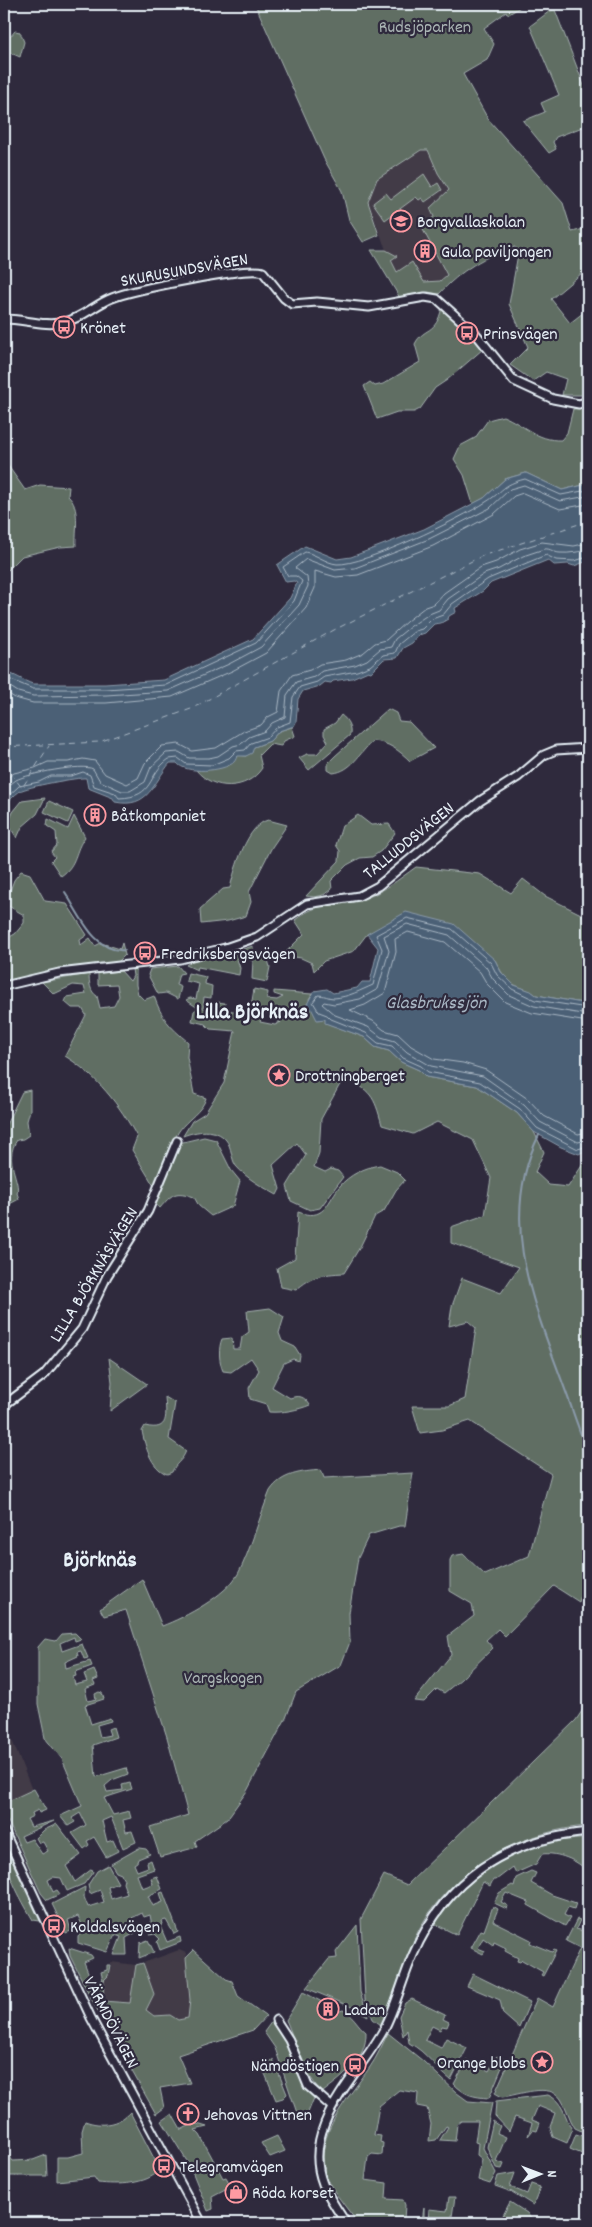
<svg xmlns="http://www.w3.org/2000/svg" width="592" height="2227" viewBox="0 0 592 2227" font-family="Dekko,sans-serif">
<rect width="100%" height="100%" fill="#2f2a3d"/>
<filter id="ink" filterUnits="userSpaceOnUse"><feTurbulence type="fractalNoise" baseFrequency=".02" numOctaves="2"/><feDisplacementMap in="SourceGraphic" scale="10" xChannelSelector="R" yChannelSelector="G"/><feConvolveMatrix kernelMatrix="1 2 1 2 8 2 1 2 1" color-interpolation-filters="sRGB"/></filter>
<g filter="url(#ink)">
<path fill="#423a46" d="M428 149 438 173 449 190 431 208 447 275 432 293 413 295 397 272 386 250 368 202 377 179 421 150Z
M4 1685V1709L8 1730 32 1790 4 1803Z
M179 1950 186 1953 190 2000 188 2018 178 2020 170 2015 154 2016 146 2010 154 1994 143 1963Z
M111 1962 136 1965 130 2003 102 2001 104 1980 110 1971Z"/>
<path fill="#606e64" stroke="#a4b0ae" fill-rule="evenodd" d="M255 4H525L509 14 506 12 484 28 494 44 487 60 463 74 488 119 563 203 572 232 588 228V268L551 299 570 323 588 309V392L583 395H562L566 379 546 372 533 381 510 365 528 347 509 304 518 254 515 247C486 254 459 272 439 294L428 292 400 298 371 250H386L397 256 391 260 397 272 412 262 424 282 440 281 447 275 421 226 434 217 430 208 449 190 438 173 428 150H421L377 179 368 202 379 235 363 242 349 220 342 191 324 159Z
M555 10 588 96V125L556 137 553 142 556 149 549 153 523 121 545 112 541 103 559 95 530 26 550 11Z
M15 31 20 32 24 42 20 57 4 50V44Z
M424 174 432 187 438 183 442 190 425 202 422 198 419 200 416 197 385 220 373 203 386 193 391 199Z
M442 307 483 349 447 380 435 388 420 409 414 412H397L377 419 364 386 370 382 375 386 383 384 420 362 415 344C424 326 436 336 442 307Z
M588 408V484L562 490 526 473 505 479 484 498 473 504 464 475 454 459 460 446 475 438 488 420 503 416C523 424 537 441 561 440L567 433 573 409Z
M4 460 25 490 40 485 69 487 68 496C81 508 75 530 76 546L60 547 22 556 8 570 4 571Z
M388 709 396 713 399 721 409 722 434 748 410 761C400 751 388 742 373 741 359 753 352 771 333 773L328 770V763L335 756Z
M341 715C348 720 351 727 350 735L309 770 299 758 307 754H317L328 742 324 735V729L335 723Z
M292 727 295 736 284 741 281 746 270 744 259 755 262 768C247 791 213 791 196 770L213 769 233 762 238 755 246 756 254 747 270 741 279 731Z
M45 798 37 814 22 827 17 838 8 824 13 812 22 801Z
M49 801 73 812 68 823 44 812Z
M358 815 371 825 389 824 395 833 381 851 372 857 360 858 347 865 331 881 332 889C325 896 316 898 306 896L339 861 340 851 336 845 342 826Z
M74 816 85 837C74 851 78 864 61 876L51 861 55 857 51 852 57 845 56 832 47 826 48 819 68 829Z
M268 820 287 825 272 847 249 892 251 902 246 916 228 921 201 924 200 909 223 889 230 888C235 868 247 825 268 820Z
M416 867 480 874 511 893 523 879 545 896 583 915 588 912V1004L536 995C530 990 524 989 517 986 506 982 500 970 495 960L367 934 354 951 324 961 314 971 312 963 301 958 283 955 304 934 295 920C320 900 333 908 360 900 381 894 399 879 416 867Z
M21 871 30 874 45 901 67 904 87 935 80 940 81 945 90 938 95 946 101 943 120 949 122 943 125 955 118 962 53 970 4 982V940L15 934 24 923V915L5 904 14 880Z
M253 946V959L267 957 270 967 267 982 252 979 253 960H250L247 953 236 956 240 968 239 975 198 967 197 970 186 965 193 960 226 952 231 953Z
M178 966 184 973 179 974 176 985 181 987 178 999 166 993 158 994 148 975 150 969Z
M132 969H136V985L138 994 144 1000 154 996C162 1019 169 1026 188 1042L187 1057 194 1094 206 1098C202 1112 187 1119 179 1131 168 1148 162 1168 154 1186L132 1150 137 1137C120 1105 96 1075 65 1056L86 1015 82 1008H72L65 1002 67 997 86 994 84 986 73 985 54 994 42 982 89 974C89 982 90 992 97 996L100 1008 114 1006 119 996 117 984 98 985V973L121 971 130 981 133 976Z
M188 973 206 977 205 984 212 986 211 998 204 997 203 1008 215 1010 217 1002 225 1003V1010L250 1013 254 989 268 992 267 999 277 1000 283 997 274 994V991L312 994 309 999C311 1008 315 1016 325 1019L326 1023 364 1037 375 1047 389 1051 401 1062 419 1070 426 1077 477 1086 517 1113 534 1132 544 1152 535 1172 549 1185 568 1187 583 1164 584 1153 588 1149V1569L579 1602 554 1586 505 1636 498 1629 486 1640 493 1648 461 1679 444 1693 437 1689 424 1702 414 1701 451 1655 448 1636 474 1616 472 1604 450 1591V1560L452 1556 463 1554 485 1575 529 1556 551 1474 470 1421 442 1430 420 1433 412 1406H449L465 1399 476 1328 468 1321 449 1326 452 1306 462 1278 501 1293 519 1267 451 1243V1227L485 1215 491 1178 473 1140 437 1122 413 1134 382 1125C374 1095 371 1091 344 1077L321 1119 319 1153 314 1167 325 1172 331 1169 338 1171 343 1177 320 1208 310 1210 291 1201 287 1186 306 1155 297 1143 273 1165 280 1189 277 1195C263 1187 247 1179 236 1166 231 1159 232 1147 226 1140 216 1127 196 1131 183 1136L192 1121 205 1113 224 1083 235 1031 210 1029 205 1024 192 1021 194 1011 198 1008 186 1000 190 998 196 999 199 984 186 981ZM264 1012 279 1017 278 1022H281L275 1025 260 1022Z
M30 1090V1110L27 1121 29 1135 23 1139 17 1140C3 1160 21 1181 17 1193L19 1199 4 1207V1129L22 1092Z
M204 1137 216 1140 231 1170 240 1181 233 1206 211 1216 199 1206 194 1197C175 1190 172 1194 160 1208L154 1203 179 1143Z
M380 1165 397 1172 405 1180 396 1190 384 1211 375 1216 360 1247 344 1273C322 1274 312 1276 296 1290L281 1287 277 1268 295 1258 298 1212C324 1221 326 1205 339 1187 349 1175 365 1167 380 1165Z
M270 1308 284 1317 279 1333 282 1341 295 1347 300 1355 299 1361 293 1359 284 1363 272 1387 290 1398C299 1395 304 1396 310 1405 298 1410 282 1413 269 1412L266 1404 250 1399 249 1388 259 1370 251 1358 231 1372 223 1371C219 1362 218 1348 222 1339L232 1338 233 1349H240L242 1337 249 1332 247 1311Z
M109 1358 147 1384 110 1411 112 1382Z
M165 1397 175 1403 169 1439 186 1451C181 1463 176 1462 172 1472L167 1474C151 1468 145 1446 142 1431L145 1426C170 1432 166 1415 165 1397Z
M321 1470 324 1478 413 1473 405 1526H399L369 1535 358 1558 349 1613 350 1642 341 1665 296 1692 286 1718 247 1791 227 1819 195 1841 197 1847 160 1857 150 1827 188 1815 167 1737 126 1610 104 1616 100 1609 142 1579 162 1626C186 1617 225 1596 238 1574 250 1552 260 1515 270 1491 282 1473 301 1472 321 1470Z
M75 1633 81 1639 75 1641 74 1637 60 1643 62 1651 82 1644 88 1658 84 1659 81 1651 77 1652 78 1656 65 1662 66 1668 90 1661 92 1666 75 1672 76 1676 73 1677 75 1685 87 1682 84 1674 94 1670 98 1679 93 1681 95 1685 85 1689 88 1701 96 1699 95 1694 99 1692 102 1693 104 1699 85 1705 91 1724 110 1718 111 1721 97 1725 100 1737 110 1735 108 1729 113 1727 116 1737 93 1745 96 1777 126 1768 128 1774 112 1780 105 1786 107 1792 123 1790 122 1785 130 1783 132 1789 104 1798 113 1815 129 1811 131 1818 123 1820 126 1832 132 1831 136 1842 123 1848 111 1817 102 1821 107 1842 113 1840 118 1851 106 1857 94 1837 87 1841 89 1845 84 1849 72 1833 86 1825 80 1813 72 1818 75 1822 68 1826 60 1816 82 1806 62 1759 45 1738 38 1704V1647L45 1639 56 1641 62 1634Z
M588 1702V1826C526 1830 463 1863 427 1916 405 1949 398 1990 381 2025L373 2019 365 1999 361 1919 384 1875 407 1885 576 1720Z
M34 1789 46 1810 39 1813 38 1810 32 1813 33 1816 27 1819 31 1827 54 1821 21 1836 24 1842 32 1839 42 1854 48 1851 43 1842 39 1843 36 1838 44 1830 57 1824 81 1855 66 1866 75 1882 92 1869 93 1872 84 1884 67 1891 61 1878 53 1877 48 1880 53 1892 57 1890 60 1894 47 1900 41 1893 4 1813V1803Z
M588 1838V1872C578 1860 557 1852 542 1854L536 1864 516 1873 513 1867 496 1880H493L490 1886 483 1882 457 1935 435 1924C456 1890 495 1858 534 1846 551 1841 570 1840 588 1838Z
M4 1844 40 1921 33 1920C20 1898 4 1870 4 1844Z
M139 1848 146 1849 150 1854 138 1859 137 1862 134 1864 137 1871 148 1867 147 1862 151 1860 154 1869 137 1875 142 1888 153 1884 151 1878 157 1876 162 1889 148 1896 153 1906 163 1902 160 1893 163 1892 178 1932 174 1934 166 1920 162 1921 163 1924 160 1926 167 1942 180 1937 181 1942 160 1950 157 1942 160 1939 155 1934 150 1935 153 1931 150 1915 144 1917 142 1913 132 1918 137 1932 126 1938 127 1955H114L121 1937 115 1935 107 1952 78 1943V1937L81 1933 80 1929 83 1927 78 1916 68 1920 71 1931 66 1933 52 1904 85 1887 84 1897 88 1907 104 1902 100 1890 90 1894 88 1885 97 1871 108 1865 118 1883 108 1887 111 1899 127 1894 123 1883 124 1879 121 1874 116 1872 111 1864Z
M531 1871 536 1873 531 1883 552 1895 576 1903 574 1909 568 1907 564 1915 570 1918 565 1926 528 1905V1902L506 1893 501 1902 508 1906 507 1909 494 1903 499 1893 512 1885 514 1886 516 1878Z
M493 1906 498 1909 493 1921 531 1940 530 1943 552 1952 554 1950 556 1951 543 1976 541 1975 543 1972 522 1960 520 1962 517 1961 518 1958 505 1951 506 1948 494 1942 493 1945 483 1938 478 1948 485 1951 483 1954 471 1948 481 1930 484 1931Z
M577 1919 580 1920 576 1929 584 1931 583 1934 588 1936V2134L575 2128C569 2119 567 2108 561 2099 550 2082 519 2095 502 2097L495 2093 537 1998 553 2007 580 1948 566 1941Z
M357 1925 360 1992 368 2016 354 2008 306 1988 329 1959 337 1958 336 1952Z
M148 1940 154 1952 139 1958 140 1943Z
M69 1948 91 1955 93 1958 84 1962 93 1985 103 1980 101 1972 107 1970V1965H110L108 1976 104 1980 103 2001 130 2003 136 1965 143 1963 154 1994 146 2010 154 2016 170 2015 178 2020 188 2018 190 2000 186 1958 194 1950 226 1979 232 1981 238 1996 266 2016 253 2030 178 2055 190 2083 160 2088 164 2108 156 2114 92 2000 70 1956Z
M473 1974 530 2002 519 2028 503 2014 500 2000 467 1986Z
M303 1992 324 2003 319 2011 325 2016 343 2010C353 2014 357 2025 366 2032 367 2059 343 2077 323 2092 306 2080 295 2040 286 2020Z
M412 1999 445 2015 443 2019 449 2022 447 2027 442 2026 440 2030 432 2026 425 2040 441 2048 446 2038 467 2048 451 2080C436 2069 427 2052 409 2043L407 2030 403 2036 399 2016 405 2003Z
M272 2021 287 2043 302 2081 314 2098 305 2120 299 2119 275 2048 264 2032Z
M388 2033 423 2061 457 2093 468 2101 492 2103 483 2148 496 2173 490 2184 478 2180 482 2159 477 2155 478 2143 475 2142 478 2121H461L457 2124 455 2141 440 2140 448 2127 446 2126 436 2140 429 2141 431 2124 427 2108 417 2106 418 2093 399 2090 379 2106 374 2135 381 2136 380 2142 383 2143 382 2155 372 2154 368 2157 365 2180 387 2183 386 2199 403 2200 405 2205 404 2220 422 2222 424 2207V2223H358C349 2211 339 2199 331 2186 306 2141 347 2101 370 2067 377 2057 382 2045 388 2033Z
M497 2056 505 2060 489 2098C473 2097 465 2095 454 2084L467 2060 489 2071Z
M273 2059 287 2094 283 2098 276 2100 263 2069Z
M548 2095C563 2101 565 2117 572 2130L567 2143 553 2137 550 2127 555 2113 538 2106 532 2120 540 2123 537 2131 533 2130 528 2136 532 2123 515 2117 509 2131 495 2116 496 2101Z
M130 2112 160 2170C146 2185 117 2185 98 2183L94 2177 57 2181V2157H68L83 2153 82 2131 85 2121C101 2127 118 2125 130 2112Z
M172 2114 181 2130 194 2123 207 2127 195 2130 200 2135 223 2178 226 2177 231 2186 212 2196 213 2209 208 2211 190 2166 162 2121Z
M493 2121 500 2126 497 2133 506 2137 496 2161 504 2164 502 2169 496 2168 487 2147Z
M576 2134 588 2138 582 2154 570 2149Z
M277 2136 285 2151 270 2157 261 2143Z
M5 2151 13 2161 33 2160 46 2155 47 2176H4Z
M515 2173 510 2187 527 2194 531 2184 540 2187 533 2205 512 2192 495 2186 498 2176Z
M449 2197H455L451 2223H428L429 2209 447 2211Z
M510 2202 527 2213 534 2223H499Z"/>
<path fill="#4b6076" stroke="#8a9aaa" d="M526 473 562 490 588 484V561L574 566 568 564 554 565 548 560 491 583 483 591 455 608 456 612 449 616 448 619 441 623 434 624 425 633 419 635 412 643 403 648 397 658 384 659 371 672 368 671 352 678 333 681 331 683 325 682 320 686 303 691 298 699 296 722 294 726 279 731 270 741 254 747 252 753 246 756H238C236 757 236 760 234 762 224 772 185 774 177 763H170C153 783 149 809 115 802L113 798 88 788 86 778C78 777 26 787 20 791 14 795 8 802 4 808V672C15 674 23 681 33 684H105L164 680 253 639 290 598 297 583 294 581 286 582 277 565 305 546 337 559 351 557 424 529 484 498 505 479Z
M406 912 454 924 495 960 501 972 514 985 531 991 536 995 588 1004V1149L579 1154 561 1147 534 1132 517 1113 477 1086 426 1077 419 1070 401 1062 389 1051 375 1047 364 1037 325 1023V1019L317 1020 311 1008 306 1006 314 991 327 989 333 993 357 988 362 982H370L378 948 367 934Z"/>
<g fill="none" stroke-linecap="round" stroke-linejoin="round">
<path stroke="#a9b7c4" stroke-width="1" d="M4 677 33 689H106L166 685 256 643 294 601 302 581 296 576H288L283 567 305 552C316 554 326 563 337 564 363 566 462 518 486 502 504 491 501 485 525 479L561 495 588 490
M4 683 18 692 33 696 106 695 168 691 229 664 261 647 299 605 308 586 307 577 295 568 306 559 335 570 355 568 429 539 490 508 510 489 524 485 560 501 588 496
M4 691 15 698 33 703H106L172 697 232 671 266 653 306 608 315 588V571L336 577 358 575 433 546 494 514 514 496 523 493 560 509 588 504
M4 780 14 773 35 768 48 762H68L83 759 95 761 105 774 127 784 138 778 145 763 162 746 179 744 192 751 216 748 244 731 261 725 268 717 278 712 281 691 292 675 310 670 320 664 346 660 363 653 375 643 386 640 407 621 425 607 434 604 444 593 481 567 496 562 520 549 542 542 574 546 588 543
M4 791C7 787 12 783 16 780 27 774 83 763 93 769L100 781 122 791H130L145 782 151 767 166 753 179 752 189 758H209L218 756 233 746 241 744 249 737 265 731 272 723 285 717 287 695 296 682 314 677 322 671 355 665 367 660 380 649 391 647 395 639 411 626 429 614 439 610 448 599 484 574 499 569 523 556 544 549C551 548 554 553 560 553 570 554 578 551 588 551
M4 800 19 786 39 782 51 776H71L83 772 90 775 94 786 115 793 119 798C156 797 146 775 169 759L178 758 186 764 212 765 229 758 236 751 245 750 251 743 268 737 277 727 290 722 293 697 300 687 317 682 324 677 357 671 370 666 383 655 395 653 399 644 415 631 422 629 432 619 443 615 452 604 488 579 546 555 556 560 574 561 588 557
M588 1008 535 1000 512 989 497 975 491 963 452 929 407 918 376 935 382 949 373 985C361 990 349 997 334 998 328 998 325 995 318 995L313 1002 319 1012 327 1015 331 1019 366 1033 378 1043 392 1046 403 1058 421 1066 428 1072 480 1082 520 1109 537 1128 578 1149 588 1146
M588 1015 534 1006 509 995 493 979 486 967 449 935 407 924 384 936 389 951 378 989 360 999 334 1004 324 1002 322 1004 335 1015 368 1027 381 1037 395 1041 407 1052 431 1066 483 1076 524 1105 540 1122 578 1142 588 1140
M588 1022 532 1013 505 1002 487 984 480 972 445 942 408 932 395 939 396 952 385 993 365 1005 350 1010 373 1021 384 1030 398 1034 411 1046 434 1059 463 1063 486 1070 528 1099 544 1116 578 1134 588 1132"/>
<path stroke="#8a9aaa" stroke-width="2" d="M65 892C79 913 95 954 125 950
M539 1135C493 1228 541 1319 572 1409 577 1425 585 1442 588 1459"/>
<path stroke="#a9b7c4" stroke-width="1" stroke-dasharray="6 5" stroke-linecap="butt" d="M4 747 99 742 191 709 334 630 482 556 588 521
M4 764 22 788 49 746"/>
<g stroke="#e8f1f8" stroke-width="11">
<path id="secondary" d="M4 319C25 319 44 327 65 322 82 318 96 304 112 298 132 290 248 266 263 272L284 298 292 304 317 302 369 307 425 297 437 299 476 334 514 381 553 399 579 404 588 401
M4 986 59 973 180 959 225 948 257 937 307 904 359 896 378 886 480 801 518 777 544 755 556 750 588 748
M4 1397 7 1403 44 1375 82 1329 107 1276 148 1211 177 1141
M4 1831 91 2018 202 2223
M276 2020 289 2040 308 2086 332 2107
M346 2223C338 2211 329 2198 323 2184 300 2125 359 2076 384 2029 396 2006 402 1980 413 1955 447 1878 505 1840 588 1832"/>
</g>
<use href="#secondary" stroke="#2f2a3d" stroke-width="7"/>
</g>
</g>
<defs>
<g id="school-ring" transform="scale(1.125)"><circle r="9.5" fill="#2f2a3d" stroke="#ff9aa2" stroke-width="1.5"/><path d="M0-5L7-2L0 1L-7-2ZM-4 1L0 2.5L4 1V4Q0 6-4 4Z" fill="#ff9aa2"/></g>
<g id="building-ring" transform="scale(1.125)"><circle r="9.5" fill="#2f2a3d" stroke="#ff9aa2" stroke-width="1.5"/><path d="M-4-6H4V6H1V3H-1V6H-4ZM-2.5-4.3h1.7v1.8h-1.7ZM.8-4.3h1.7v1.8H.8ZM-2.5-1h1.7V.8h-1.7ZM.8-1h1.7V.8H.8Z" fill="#ff9aa2"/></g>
<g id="bus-ring" transform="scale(1.125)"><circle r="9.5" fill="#2f2a3d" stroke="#ff9aa2" stroke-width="1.5"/><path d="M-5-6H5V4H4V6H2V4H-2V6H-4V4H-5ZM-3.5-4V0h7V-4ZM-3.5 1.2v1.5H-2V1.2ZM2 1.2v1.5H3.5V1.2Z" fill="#ff9aa2"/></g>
<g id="sight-ring" transform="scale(1.125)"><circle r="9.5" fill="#2f2a3d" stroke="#ff9aa2" stroke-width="1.5"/><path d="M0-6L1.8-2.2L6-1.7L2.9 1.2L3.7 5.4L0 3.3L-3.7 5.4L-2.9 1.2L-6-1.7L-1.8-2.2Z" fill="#ff9aa2"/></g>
<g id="church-ring" transform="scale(1.125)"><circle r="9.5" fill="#2f2a3d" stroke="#ff9aa2" stroke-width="1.5"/><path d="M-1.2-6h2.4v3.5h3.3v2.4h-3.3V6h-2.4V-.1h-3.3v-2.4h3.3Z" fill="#ff9aa2"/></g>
<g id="shop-ring" transform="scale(1.125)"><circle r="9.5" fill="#2f2a3d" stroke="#ff9aa2" stroke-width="1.5"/><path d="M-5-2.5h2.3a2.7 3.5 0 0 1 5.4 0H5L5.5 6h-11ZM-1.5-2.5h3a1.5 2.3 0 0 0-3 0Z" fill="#ff9aa2"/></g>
</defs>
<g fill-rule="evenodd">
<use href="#school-ring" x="401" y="221"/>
<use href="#building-ring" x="425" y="251"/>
<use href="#bus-ring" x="64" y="327"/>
<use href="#bus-ring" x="467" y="333"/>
<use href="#building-ring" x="95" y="815"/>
<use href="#bus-ring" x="145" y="953"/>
<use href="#sight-ring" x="279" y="1075"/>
<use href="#bus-ring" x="54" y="1926"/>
<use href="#building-ring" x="328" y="2009"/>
<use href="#sight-ring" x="542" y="2062"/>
<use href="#bus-ring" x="355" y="2065"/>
<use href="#church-ring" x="188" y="2114"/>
<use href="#bus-ring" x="164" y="2166"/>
<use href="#shop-ring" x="236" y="2192"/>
</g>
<g text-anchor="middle" stroke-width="4.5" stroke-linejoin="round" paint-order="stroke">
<g font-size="18" fill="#abb6b5" stroke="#2f2a3d">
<text x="425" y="32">Rudsjöparken</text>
<text x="223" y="1683">Vargskogen</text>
</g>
<g font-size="18" fill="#e8f1f8" stroke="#2f2a3d" text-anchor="start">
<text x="417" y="227">Borgvallaskolan</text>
<text x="441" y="257">Gula paviljongen</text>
<text x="80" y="333">Krönet</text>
<text x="483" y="339">Prinsvägen</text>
<text x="111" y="821">Båtkompaniet</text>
<text x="161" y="959">Fredriksbergsvägen</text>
<text x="295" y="1081">Drottningberget</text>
<text x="70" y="1932">Koldalsvägen</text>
<text x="344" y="2015">Ladan</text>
<text x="526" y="2068" text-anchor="end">Orange blobs</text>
<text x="339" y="2071" text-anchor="end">Nämdöstigen</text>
<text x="204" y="2120">Jehovas Vittnen</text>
<text x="180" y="2172">Telegramvägen</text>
<text x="252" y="2198">Röda korset</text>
</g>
<g font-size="18" fill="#e8f1f8" stroke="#2f2a3d">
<text transform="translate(184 269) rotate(-10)" y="6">SKURUSUNDSVÄGEN</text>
<text transform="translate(408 840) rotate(-39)" y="6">TALLUDDSVÄGEN</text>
<text transform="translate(93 1274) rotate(-59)" y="6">LILLA BJÖRKNÄSVÄGEN</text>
<text transform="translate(112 2022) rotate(63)" y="6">VÄRMDÖVÄGEN</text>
</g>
<g font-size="19" font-style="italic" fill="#a9b7c4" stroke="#2f2a3d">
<text x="436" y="1008">Glasbrukssjön</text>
</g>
<g font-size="22" font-weight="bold" fill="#e8f1f8" stroke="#2f2a3d">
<text x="252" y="1018">Lilla Björknäs</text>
<text x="100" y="1566">Björknäs</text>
</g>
</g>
<rect width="592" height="2227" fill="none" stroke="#2f2a3d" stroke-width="20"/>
<rect x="10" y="10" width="572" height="2207" fill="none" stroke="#e8f1f8" stroke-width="2" filter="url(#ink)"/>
<g transform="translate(540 2174) rotate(89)" stroke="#2f2a3d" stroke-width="4" paint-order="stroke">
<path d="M0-4L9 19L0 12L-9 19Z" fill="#e8f1f8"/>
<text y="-8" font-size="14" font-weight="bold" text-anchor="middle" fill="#e8f1f8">N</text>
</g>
</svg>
